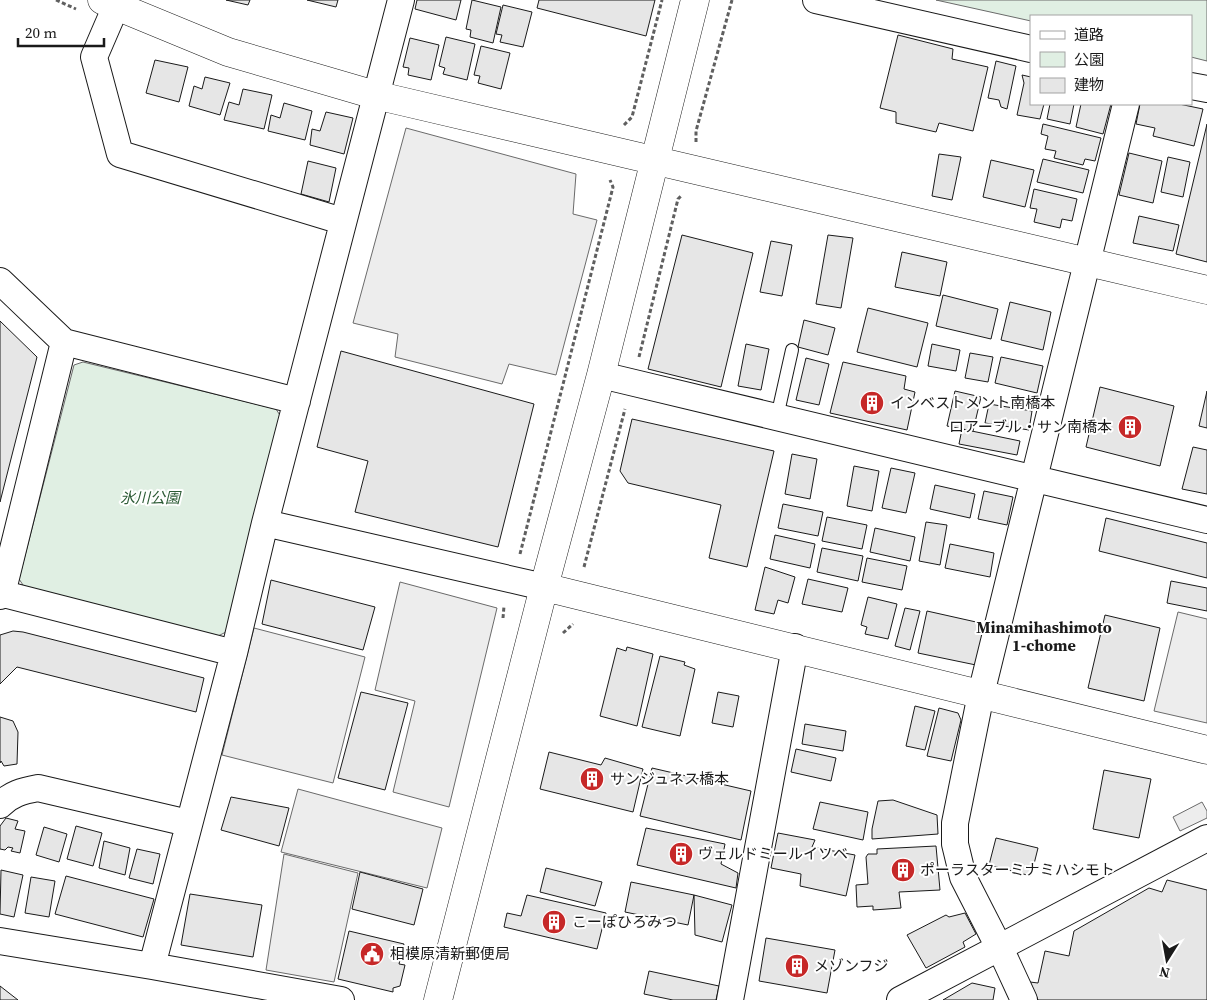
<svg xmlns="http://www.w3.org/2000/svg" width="1207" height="1000" viewBox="0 0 1207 1000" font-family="'Source Serif 4','Noto Sans JP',serif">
<rect width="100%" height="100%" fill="#fff"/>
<path fill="#e0efe3" stroke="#6a6a6a" d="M936 0H1207V61L1191 57V16H1031V21Z
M83 362 276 409 281 417 226 632 218 636 25 588 19 579 74 365Z"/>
<path fill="#ededed" stroke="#6a6a6a" d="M406 128 576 174 573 214 597 220 556 375 509 364 502 384 395 357 398 334 353 323Z
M400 582 497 608 449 807 393 792 415 701 375 690Z
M1178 612 1207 619V723L1154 711Z
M254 628 365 657 333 783 222 755Z
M298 789 442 828 427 888 281 852Z
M1202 802 1207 811V818L1180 831 1173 817Z
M284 854 358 873 334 982 266 970Z"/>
<path fill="#e6e6e6" stroke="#1a1a1a" d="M226 0H250L248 5Z
M307 0H338L336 7Z
M417 0H461L456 20 415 9Z
M472 0 501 7 493 43 470 37 471 30 466 29Z
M539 0H655L646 36 537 8Z
M503 5 532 12 523 47 500 42 502 35 496 34Z
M898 35 953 49 952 59 988 67 973 131 939 123 936 132 896 123V112L880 108Z
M446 37 475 44 467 80 443 74 445 68 439 66Z
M410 38 439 45 431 80 408 75 409 68 403 67Z
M481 46 510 53 501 89 478 83 480 76 474 75Z
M155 60 188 67 179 102 146 93Z
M996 61 1016 66 1007 109 1001 107 999 100 988 98Z
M1022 75 1031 77V104H1044L1040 119 1017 115 1024 83Z
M205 77 230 83 220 115 189 106 194 86 202 89Z
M243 89 272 95 264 129 224 120 229 102 239 105Z
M284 103 312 111 305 140 268 131 271 115 280 118Z
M1050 104H1074L1070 124 1047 119Z
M1081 104H1111L1103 134 1076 127Z
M1140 104H1179L1203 109 1194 146 1153 136 1155 128 1136 124Z
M326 112 353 118 344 154 310 145 312 129 320 131Z
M1043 124 1101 138 1095 161 1085 159 1083 165 1054 158 1056 151 1045 149 1048 136 1041 134Z
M1207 124V262L1176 254Z
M1129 153 1162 161 1153 203 1119 195Z
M939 154 961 157 952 200 932 196Z
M1168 157 1190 162 1183 197 1161 192Z
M1043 159 1089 170 1083 193 1037 182Z
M991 160 1034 170 1025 207 983 197Z
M308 161 336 168 329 202 301 194Z
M1034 189 1077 199 1072 221 1062 219 1060 228 1034 222 1037 209 1030 208Z
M1139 216 1179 225 1173 251 1133 243Z
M682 235 753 253 721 387 648 369Z
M828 235 853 238 841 308 816 304Z
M771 241 792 245 782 296 760 292Z
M902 252 947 262 940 296 895 287Z
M943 295 998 309 991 339 936 326Z
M1010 302 1051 312 1043 350 1001 340Z
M868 308 928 323 917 367 857 352Z
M804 320 835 328 828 355 798 347Z
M0 321 37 357 0 502Z
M746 344 769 349 761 390 738 386Z
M932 344 960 350 956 371 928 366Z
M341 351 534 404 498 547 355 512 368 461 317 447Z
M970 353 993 357 988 382 965 378Z
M1001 357 1043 366 1037 393 995 383Z
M806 358 829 364 819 405 796 400Z
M843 362 906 376 904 389 915 392 907 430 830 413Z
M1100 387 1174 406 1160 466 1086 447Z
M955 391 981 397 973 431 947 426Z
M1207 391V428L1199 426Z
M989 404 1032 411 1029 430 985 423Z
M632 419 774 451 747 567 709 558 721 505 628 483 620 471Z
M962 429 1020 441 1017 455 959 444Z
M1193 447 1207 450V494L1182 489Z
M792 454 817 459 810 499 785 494Z
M854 466 879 471 872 511 847 506Z
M891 468 915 473 906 513 882 508Z
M935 485 975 494 970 518 930 509Z
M984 491 1013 497 1007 525 978 519Z
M783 504 823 512 818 536 778 528Z
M827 517 867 525 862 549 822 541Z
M1106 518 1207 543V578L1099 551Z
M926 522 947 525 940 565 919 561Z
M875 528 915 537 910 561 870 552Z
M775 535 815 544 810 568 770 559Z
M950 544 994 553 990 577 945 568Z
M822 548 863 556 858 581 817 572Z
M867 558 907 566 902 590 862 582Z
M765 567 795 577 788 603 778 600 774 614 755 610Z
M808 579 848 588 842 612 802 604Z
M271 580 375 607 363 650 262 624Z
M1171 581 1207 588V611L1167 603Z
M868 597 897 604 888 639 865 634 867 627 861 625Z
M905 608 920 611 910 650 895 646Z
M927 611 985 624 976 665 918 653Z
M1105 615 1160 628 1144 701 1088 688Z
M13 631 23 632 204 678 196 712 17 667 0 684V635Z
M627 647 653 654 637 726 600 716 617 648 626 651Z
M660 656 685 662 684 665 695 669 680 736 642 727Z
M361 692 408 703 385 790 338 778Z
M718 692 739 696 733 727 712 723Z
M915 706 935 711 925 750 906 746Z
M939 708 958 713 961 720 951 761 927 756Z
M0 717 13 721 18 732 17 764 4 766 1 761 0 763Z
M805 724 846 731 843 751 802 744Z
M796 749 836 758 831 781 791 772Z
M549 752 601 765 605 758 643 769 633 812 540 789Z
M652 768 751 791 741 840 640 816Z
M1104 770 1151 779 1139 838 1093 829Z
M231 797 289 808 279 846 221 830Z
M893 800 937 815 938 834 872 839V829L878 801Z
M820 802 868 812 863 840 813 829Z
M6 818 18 821 15 829 25 831 20 853 11 851 13 848 8 847 5 850 0 849V826Z
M76 826 102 833 93 866 67 859Z
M44 827 67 834 59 862 36 855Z
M646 828 725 844 721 864 738 873 736 888 637 865Z
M778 833 815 840 812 847 855 855 846 896 800 886 801 874 771 868Z
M996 838 1038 848 1031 876 989 865Z
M104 841 130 848 125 875 99 868Z
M936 846 940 890 899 892 901 908 873 910V906L857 907 856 885 868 884 866 857 868 854H877V849Z
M137 849 160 854 153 884 129 878Z
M546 868 602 882 595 906 540 892Z
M1 870 23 875 14 917 0 914Z
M360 872 423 889 414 925 352 909Z
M66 876 154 899 143 937 55 914Z
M31 877 55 881 49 917 25 913Z
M1167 880 1207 890V1000H1038L1030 982 1038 983 1045 951 1069 956 1074 931 1149 888 1162 892Z
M631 882 694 895 688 925 625 912Z
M190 894 262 905 253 957 181 945Z
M527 895 606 913 597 949 504 927 507 913 521 916Z
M694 895 732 905 722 942 695 935Z
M965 913 976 934 963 942 965 947 926 968 907 935 946 915 949 917Z
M349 931 404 944 399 964 405 965 400 986 393 988V992L338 979Z
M766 938 835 950 827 993 759 981Z
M649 971 719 986 716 1000H673L644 994Z
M972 983 995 988 993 1000H943Z
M0 986 18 1000H0Z"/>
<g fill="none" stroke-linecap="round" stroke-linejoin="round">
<g stroke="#1a1a1a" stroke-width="14">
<path id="service" d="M777 417 792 350"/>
</g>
<g stroke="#1a1a1a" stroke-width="28">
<path id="minor" d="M816 0 1031 49
M116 6 94 57 120 154 342 221
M1191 86 1207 89
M0 281 64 342 2 594 0 596
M64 342 297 401
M601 375 1207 520
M265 523 544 587
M0 593 234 653
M0 805C11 794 22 791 38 788L188 823
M0 941 152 966 341 1000
M152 966 234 653 265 523 401 0
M730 1000 795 647
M900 1000 1207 838
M1024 1000 1006 961 963 877 955 844V823L981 694 1126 104"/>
</g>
<g stroke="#1a1a1a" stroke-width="29">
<path id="tertiary" d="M102 0 228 52 375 95 1207 290
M544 587 1207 750
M438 1000 544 587 601 375 695 0"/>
</g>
<path stroke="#5f5f5f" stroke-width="3" stroke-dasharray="4 2.5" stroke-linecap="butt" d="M56 0 76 9
M624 125 632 117 662 0
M696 142V131L732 0
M639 357 678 199 681 196
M520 554 613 187 610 180
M584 567 625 409
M503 618 504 606
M563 633 573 624"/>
<use href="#service" stroke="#fff" stroke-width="12"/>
<use href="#minor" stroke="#fff" stroke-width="26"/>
<use href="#tertiary" stroke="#fff" stroke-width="28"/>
</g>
<defs>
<g id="building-disc" transform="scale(1.25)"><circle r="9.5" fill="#c62828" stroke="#fff"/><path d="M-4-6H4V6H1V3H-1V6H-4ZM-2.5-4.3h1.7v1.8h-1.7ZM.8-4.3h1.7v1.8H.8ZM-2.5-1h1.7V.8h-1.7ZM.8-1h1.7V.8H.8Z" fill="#fff"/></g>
<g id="civic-disc" transform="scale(1.25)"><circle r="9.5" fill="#c62828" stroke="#fff"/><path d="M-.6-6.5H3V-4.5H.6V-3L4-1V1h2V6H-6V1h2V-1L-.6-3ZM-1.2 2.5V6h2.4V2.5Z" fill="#fff"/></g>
</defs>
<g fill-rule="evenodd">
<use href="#building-disc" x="872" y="403"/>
<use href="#building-disc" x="1130" y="427"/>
<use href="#building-disc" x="592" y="779"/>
<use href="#building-disc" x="681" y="854"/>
<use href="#building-disc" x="903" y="870"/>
<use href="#building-disc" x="554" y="922"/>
<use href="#civic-disc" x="372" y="954"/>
<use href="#building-disc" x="797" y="966"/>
</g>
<g text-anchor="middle" stroke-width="4" stroke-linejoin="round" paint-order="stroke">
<g font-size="15" fill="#1a1a1a" stroke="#fff" text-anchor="start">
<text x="890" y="408">インベストメント南橋本</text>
<text x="1112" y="432" text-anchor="end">ロアーブル・サン南橋本</text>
<text x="610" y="784">サンジュネス橋本</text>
<text x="698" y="859">ヴェルドミールイソベ</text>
<text x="920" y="875">ポーラスターミナミハシモト</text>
<text x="572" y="927">こーぽひろみつ</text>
<text x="390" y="959">相模原清新郵便局</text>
<text x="814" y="971">メゾンフジ</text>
</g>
<g font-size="15" font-style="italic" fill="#2b5a34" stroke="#fff">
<text x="150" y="503">氷川公園</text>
</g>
<g font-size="16" font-weight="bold" fill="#1a1a1a" stroke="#fff">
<text x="1044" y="633">Minamihashimoto<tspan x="1044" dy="18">1-chome</tspan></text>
</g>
</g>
<rect x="1030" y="15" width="162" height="90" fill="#ffffff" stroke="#a3a3a3"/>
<rect x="1040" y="31" width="25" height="8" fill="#ffffff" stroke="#a3a3a3"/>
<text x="1074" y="40" font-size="15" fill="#1a1a1a">道路</text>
<rect x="1040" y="52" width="25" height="15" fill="#e0efe3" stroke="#a3a3a3"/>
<text x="1074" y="65" font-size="15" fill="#1a1a1a">公園</text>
<rect x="1040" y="78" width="25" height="15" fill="#e6e6e6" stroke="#a3a3a3"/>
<text x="1074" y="90" font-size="15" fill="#1a1a1a">建物</text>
<g transform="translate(1167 960) rotate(191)" stroke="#ffffff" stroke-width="4" paint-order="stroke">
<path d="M0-4L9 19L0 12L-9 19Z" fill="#1a1a1a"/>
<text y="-8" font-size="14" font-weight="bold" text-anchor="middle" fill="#1a1a1a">N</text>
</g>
<path d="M18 38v8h86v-8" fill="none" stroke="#1a1a1a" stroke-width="2.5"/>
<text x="25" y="38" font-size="15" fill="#1a1a1a" stroke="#ffffff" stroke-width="4" paint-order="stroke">20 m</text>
</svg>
